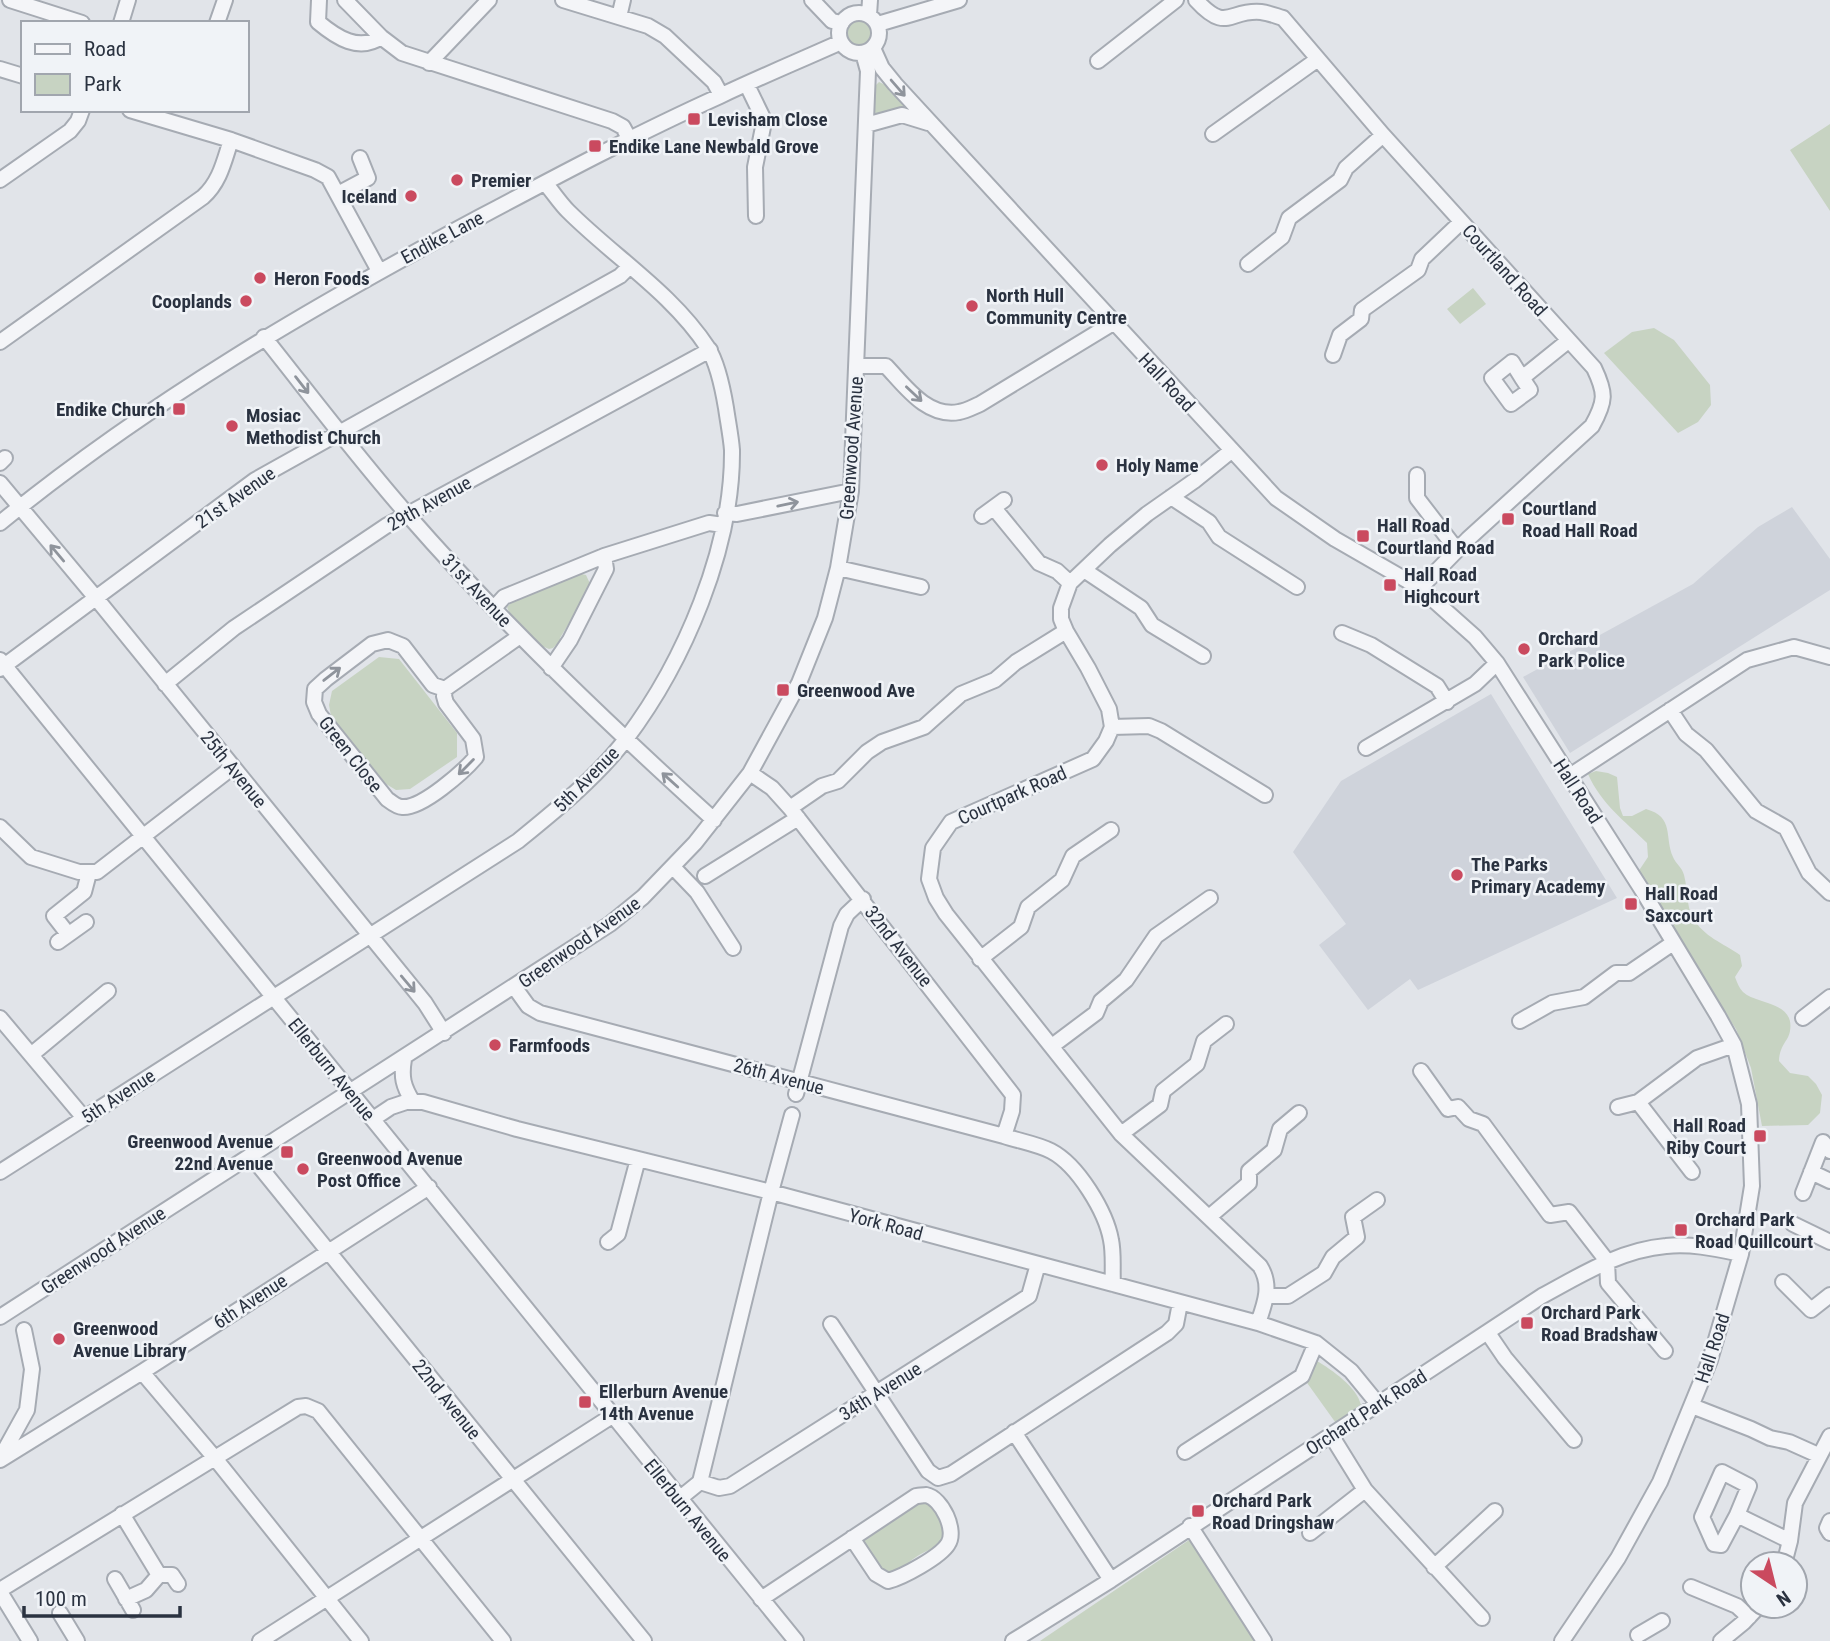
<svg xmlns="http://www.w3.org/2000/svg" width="1830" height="1641" viewBox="0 0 1830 1641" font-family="'Roboto Condensed',sans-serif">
<rect width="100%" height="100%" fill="#e1e4e9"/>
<path fill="#cfd3db" d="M1792 507 1830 559V590L1570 753 1523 677 1693 584 1758 527Z
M1491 694 1617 898 1418 990 1410 979 1368 1010 1319 945 1346 924 1293 852 1341 781Z"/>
<path fill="#c7d3c2" d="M845 33a14 14 0 1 1 28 0a14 14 0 1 1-28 0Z
M879 82 894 89 917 113 876 114 873 110 875 86Z
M1830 124V211L1790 150Z
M1473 288 1486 304 1460 324 1447 309Z
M1654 328 1674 340 1710 385 1711 405 1698 422 1678 433 1604 353 1632 332Z
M577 573 586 575 592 588 589 587 580 608H578L560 638 561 640 553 648 549 649 542 646 509 612 507 607 512 602 528 595 527 593Z
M379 657 399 659 457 733V757L410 789 396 790 386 784 331 716 329 705 332 691Z
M1596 771 1608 773 1617 777 1620 808 1623 816H1632L1646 809C1675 817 1664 837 1673 857 1676 864 1682 867 1684 875 1688 889 1686 906 1693 918 1704 937 1723 943 1740 955L1742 966 1735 977C1737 982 1739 988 1743 992 1757 1005 1795 1001 1790 1031 1788 1042 1780 1044 1779 1061L1790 1073 1808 1076 1816 1084 1822 1095 1820 1113 1808 1125 1762 1126 1751 1068 1736 1029 1683 948 1638 872 1648 857 1647 843C1625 821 1601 804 1588 774Z
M1317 1361C1332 1370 1357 1387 1361 1405L1357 1412 1338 1426 1305 1380 1312 1364Z
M922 1501C934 1504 947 1521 948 1534L938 1547C925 1550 906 1561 901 1573L885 1576 862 1541Z
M1192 1538 1256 1641H1040Z"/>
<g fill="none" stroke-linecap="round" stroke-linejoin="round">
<g stroke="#a6abb3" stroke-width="18">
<path id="minor" d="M10 0 82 23
M319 0 318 22C337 38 359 52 381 37
M345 0 381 37 402 53 612 121 623 127 630 140
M563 0 648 26 665 36 714 82 721 95
M812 0 832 21 842 23
M1196 0C1227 34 1229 9 1261 12 1269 13 1276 16 1283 18L1383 135 1594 368C1606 393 1606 401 1592 426L1468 539 1420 588
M839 33a20 20 0 1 1 40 0a20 20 0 1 1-40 0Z
M869 15 870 0
M619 17 623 0
M121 23 128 0
M217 23 225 0
M878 24 959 0
M873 48 882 68 895 84 1276 498 1335 539 1420 588 1475 637 1497 663 1642 890 1718 1016 1734 1045 1749 1104 1752 1186 1741 1254 1710 1360 1660 1482 1618 1558 1562 1641
M1098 61 1176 0
M429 63 489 0
M0 69 23 76
M747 85 763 118V127L755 167 756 216
M130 110 231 140 315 170 328 177 379 271
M866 125 902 115 928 123
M1213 134 1318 59
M0 180 70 131 78 121 82 110
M338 194 368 178 360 158
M1248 264 1282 237 1289 218 1340 180 1346 168 1383 135
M264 337C311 396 357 457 407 514 502 623 607 723 714 820
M0 342 203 197C220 182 224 161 231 140
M1333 355 1340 335 1361 319 1362 310 1418 270 1422 259 1461 222
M857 366H886C905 386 927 418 959 412 966 411 973 407 980 404L1113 323
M1522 378 1512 362 1492 378 1511 404 1530 390 1522 378 1568 341
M1231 451 1194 481 1147 514 1110 545 1070 583 1061 608V619L1066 631 1088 668 1109 709 1112 727 1106 741 1093 759 951 822 933 848 929 879 936 898 946 914 1121 1134 1260 1266C1272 1285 1265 1303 1258 1323
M0 463 5 458
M1417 475V498L1457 550
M0 483 96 598 425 1003 444 1033
M1171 497 1209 522 1219 537 1297 587
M994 508 1039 563 1057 571 1070 583
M725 513 737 514 851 491
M982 516 1004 500
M0 523C150 401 310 308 480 217 559 175 638 133 720 96 760 77 801 60 841 42
M838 568 921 587
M1084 570 1141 608 1152 625 1203 656
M494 608 504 597 604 556 709 523 723 525
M1342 633 1371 645 1437 686 1447 702
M0 660 796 1641
M551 668 570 640 606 569 604 556
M0 669 255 480 620 276 630 266
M165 684 234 628 386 526 710 350
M445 689 433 685 403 646 388 640 372 644 326 679 315 689 314 702 319 714 387 799C391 802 397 807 402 807 422 809 464 771 476 757L473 739 446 703 444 696 445 689 520 636
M1670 710 1686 734 1706 750 1756 811 1786 828 1809 873 1830 893
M1112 727 1149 726 1161 731 1265 795
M1366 748 1475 684 1497 663
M750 773 772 788 790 808 1013 1095 1012 1111 1004 1136
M1568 777 1747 660 1794 647 1830 657
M790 808 822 786 838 781 867 752 882 742 924 727 961 694 995 680 1016 662 1066 631
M0 827 31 857 79 872H97L233 767
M673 867 697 892 733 948
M705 876 798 818
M68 934 54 916 84 892 89 873
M58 942 86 922
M980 959 1021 927 1028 907 1062 880 1073 856 1111 830
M515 988 528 1006 540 1013 1004 1136C1019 1141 1037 1144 1051 1151 1078 1165 1106 1212 1111 1240 1114 1254 1112 1270 1113 1284
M0 1018 84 1118
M1803 1018 1830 997
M1520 1021 1552 1003 1584 997 1616 973H1629L1673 943
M1052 1046 1096 1013 1101 1001 1126 980 1156 936 1210 898
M31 1055 108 991
M404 1059C401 1077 403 1086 413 1102
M1421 1071 1448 1109 1458 1107 1469 1119 1483 1124 1550 1215 1569 1212 1607 1261
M796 1094 841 926 847 914 863 899
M1638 1102 1692 1172
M1618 1107 1638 1102 1697 1058 1734 1045
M373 1119 391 1107 406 1102H423L517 1129 771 1192 1258 1323 1316 1343 1351 1371 1378 1404
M1121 1134 1160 1105 1163 1091 1197 1064 1204 1041 1226 1024
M251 1156 644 1641
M0 1172 518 841C556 810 596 778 626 739 684 662 733 548 732 450 731 437 728 422 726 408 723 390 718 364 708 348 672 293 614 257 568 211 560 203 553 192 545 183
M1811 1172 1830 1181
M1803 1193 1823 1142 1830 1151
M1209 1217 1249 1183V1171L1274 1150 1280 1129 1299 1113
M1793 1224 1830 1242
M608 1242 618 1234 638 1159
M1607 1261 1608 1283 1665 1351
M1783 1282 1811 1310 1830 1295
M1266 1296H1288L1324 1273 1333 1257 1357 1237 1353 1217 1377 1200
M0 1317 610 924 643 897 695 843 750 773 799 683 825 618 838 568 851 491 868 71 863 53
M831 1324 928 1471 938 1478 951 1474 1167 1333 1176 1324 1180 1303
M1488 1333 1505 1358 1574 1440
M142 1372 214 1457 361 1641
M1692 1406 1751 1429 1770 1438 1789 1442 1818 1455
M1014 1432 1111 1580
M1331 1435 1365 1490 1482 1618
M1185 1452 1302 1376 1316 1343
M1 1457 27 1410 32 1369 24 1330
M0 1460 142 1372 429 1187
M700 1482 719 1488 730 1486 1029 1296 1038 1264
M679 1499 700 1482 771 1192 792 1115
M122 1514 159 1575H172L178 1584
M1737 1515 1721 1545 1714 1544 1702 1517 1722 1472 1749 1486 1737 1515 1790 1541
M1830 1521 1827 1528 1830 1533
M1190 1526 1264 1641
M1310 1533 1365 1490
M1784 1564 1790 1541 1795 1503 1830 1436
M1434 1567 1495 1511
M115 1579 133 1610
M1691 1587 1737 1606 1749 1617
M0 1590 298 1407 306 1406 318 1411 503 1641
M0 1592 30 1641
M126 1599 146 1590 159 1575
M761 1599 916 1496C918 1496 924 1495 926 1495 942 1498 957 1531 948 1544 940 1557 903 1577 888 1581L876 1574 852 1538
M60 1613 77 1641
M1638 1635 1662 1621
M260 1641 612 1416
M1013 1641 1111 1580 1542 1296C1581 1275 1620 1250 1666 1246 1691 1243 1717 1249 1741 1254
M1721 1641 1744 1622 1759 1606"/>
</g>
<use href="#minor" stroke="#f4f5f8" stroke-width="14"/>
</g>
<defs><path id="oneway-shaft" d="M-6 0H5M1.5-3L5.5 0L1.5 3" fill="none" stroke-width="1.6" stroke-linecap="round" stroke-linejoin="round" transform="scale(1.75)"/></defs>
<g stroke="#8f949c">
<use href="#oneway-shaft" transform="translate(898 88) rotate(49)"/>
<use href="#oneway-shaft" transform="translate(302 385) rotate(52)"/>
<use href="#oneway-shaft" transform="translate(914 394) rotate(43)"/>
<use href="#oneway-shaft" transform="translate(788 504) rotate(-12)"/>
<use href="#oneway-shaft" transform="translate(57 553) rotate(-130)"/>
<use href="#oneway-shaft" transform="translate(332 674) rotate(-38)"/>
<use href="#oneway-shaft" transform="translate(466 767) rotate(135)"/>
<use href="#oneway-shaft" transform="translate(670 780) rotate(-138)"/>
<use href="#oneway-shaft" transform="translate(408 984) rotate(50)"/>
</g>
<g fill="#ca4a5f" stroke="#f0f3f7" stroke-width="2.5">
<rect x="687" y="112" width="14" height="14" rx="3.5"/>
<rect x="588" y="139" width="14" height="14" rx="3.5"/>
<circle cx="457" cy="180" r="7"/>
<circle cx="411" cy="196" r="7"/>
<circle cx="260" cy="278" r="7"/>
<circle cx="246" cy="301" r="7"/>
<circle cx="972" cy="306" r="7"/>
<rect x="172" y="402" width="14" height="14" rx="3.5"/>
<circle cx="232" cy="426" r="7"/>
<circle cx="1102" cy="465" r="7"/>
<rect x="1501" y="512" width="14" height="14" rx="3.5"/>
<rect x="1356" y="529" width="14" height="14" rx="3.5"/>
<rect x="1383" y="578" width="14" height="14" rx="3.5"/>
<circle cx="1524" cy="649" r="7"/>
<rect x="776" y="683" width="14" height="14" rx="3.5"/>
<circle cx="1457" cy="875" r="7"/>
<rect x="1624" y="897" width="14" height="14" rx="3.5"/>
<circle cx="495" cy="1045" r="7"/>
<rect x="1753" y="1129" width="14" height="14" rx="3.5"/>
<rect x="280" y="1145" width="14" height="14" rx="3.5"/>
<circle cx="303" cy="1169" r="7"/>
<rect x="1674" y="1223" width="14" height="14" rx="3.5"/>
<rect x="1520" y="1316" width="14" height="14" rx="3.5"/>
<circle cx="59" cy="1339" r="7"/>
<rect x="578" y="1395" width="14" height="14" rx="3.5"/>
<rect x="1191" y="1504" width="14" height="14" rx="3.5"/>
</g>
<g text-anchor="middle" stroke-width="5" stroke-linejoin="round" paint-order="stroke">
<g font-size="19" font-weight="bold" fill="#2a3240" stroke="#f0f3f7" text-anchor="start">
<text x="708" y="126">Levisham Close</text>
<text x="609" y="153">Endike Lane Newbald Grove</text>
<text x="471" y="187">Premier</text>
<text x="397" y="203" text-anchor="end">Iceland</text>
<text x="274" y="285">Heron Foods</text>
<text x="986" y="302">North Hull<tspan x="986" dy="22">Community Centre</tspan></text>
<text x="232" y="308" text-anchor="end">Cooplands</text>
<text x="165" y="416" text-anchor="end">Endike Church</text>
<text x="246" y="422">Mosiac<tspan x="246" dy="22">Methodist Church</tspan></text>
<text x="1116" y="472">Holy Name</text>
<text x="1522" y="515">Courtland<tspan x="1522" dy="22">Road Hall Road</tspan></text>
<text x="1377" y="532">Hall Road<tspan x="1377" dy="22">Courtland Road</tspan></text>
<text x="1404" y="581">Hall Road<tspan x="1404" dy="22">Highcourt</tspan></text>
<text x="1538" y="645">Orchard<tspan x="1538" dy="22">Park Police</tspan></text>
<text x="797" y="697">Greenwood Ave</text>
<text x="1471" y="871">The Parks<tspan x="1471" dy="22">Primary Academy</tspan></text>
<text x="1645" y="900">Hall Road<tspan x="1645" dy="22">Saxcourt</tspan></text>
<text x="509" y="1052">Farmfoods</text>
<text x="1746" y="1132" text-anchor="end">Hall Road<tspan x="1746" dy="22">Riby Court</tspan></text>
<text x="273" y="1148" text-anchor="end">Greenwood Avenue<tspan x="273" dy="22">22nd Avenue</tspan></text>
<text x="317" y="1165">Greenwood Avenue<tspan x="317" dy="22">Post Office</tspan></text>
<text x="1695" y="1226">Orchard Park<tspan x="1695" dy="22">Road Quillcourt</tspan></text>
<text x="1541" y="1319">Orchard Park<tspan x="1541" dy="22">Road Bradshaw</tspan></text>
<text x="73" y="1335">Greenwood<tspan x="73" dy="22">Avenue Library</tspan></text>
<text x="599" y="1398">Ellerburn Avenue<tspan x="599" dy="22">14th Avenue</tspan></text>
<text x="1212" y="1507">Orchard Park<tspan x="1212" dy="22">Road Dringshaw</tspan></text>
</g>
<g font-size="19" fill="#2a3240" stroke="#f0f3f7">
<text transform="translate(442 237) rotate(-28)" y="7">Endike Lane</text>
<text transform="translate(1505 270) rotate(48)" y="7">Courtland Road</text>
<text transform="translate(1167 382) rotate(47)" y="7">Hall Road</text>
<text transform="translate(851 448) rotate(-86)" y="7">Greenwood Avenue</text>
<text transform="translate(235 497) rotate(-35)" y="7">21st Avenue</text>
<text transform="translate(429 503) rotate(-29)" y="7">29th Avenue</text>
<text transform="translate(477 590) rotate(47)" y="7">31st Avenue</text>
<text transform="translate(351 754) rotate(52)" y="7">Green Close</text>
<text transform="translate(234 769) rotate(51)" y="7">25th Avenue</text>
<text transform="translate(586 779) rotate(-45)" y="7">5th Avenue</text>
<text transform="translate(1578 791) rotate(57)" y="7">Hall Road</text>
<text transform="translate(1012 795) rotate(-24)" y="7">Courtpark Road</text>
<text transform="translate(579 942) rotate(-35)" y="7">Greenwood Avenue</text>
<text transform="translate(899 946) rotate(52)" y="7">32nd Avenue</text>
<text transform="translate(332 1069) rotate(51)" y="7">Ellerburn Avenue</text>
<text transform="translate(779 1076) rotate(15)" y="7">26th Avenue</text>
<text transform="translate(118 1096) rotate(-33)" y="7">5th Avenue</text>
<text transform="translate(886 1224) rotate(15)" y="7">York Road</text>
<text transform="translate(103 1250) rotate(-33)" y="7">Greenwood Avenue</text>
<text transform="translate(250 1301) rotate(-33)" y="7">6th Avenue</text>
<text transform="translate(1712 1348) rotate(-72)" y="7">Hall Road</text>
<text transform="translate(880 1391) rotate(-32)" y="7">34th Avenue</text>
<text transform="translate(447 1399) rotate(51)" y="7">22nd Avenue</text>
<text transform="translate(1366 1412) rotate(-33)" y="7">Orchard Park Road</text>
<text transform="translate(688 1510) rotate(51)" y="7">Ellerburn Avenue</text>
</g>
</g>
<rect x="21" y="21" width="228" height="91" fill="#f0f3f7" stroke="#a1a6ae" stroke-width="2"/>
<rect x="35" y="44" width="35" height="10" fill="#f4f5f8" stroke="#a1a6ae" stroke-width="2"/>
<text x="84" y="56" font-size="21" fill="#2a3240">Road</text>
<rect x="35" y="74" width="35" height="21" fill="#c7d3c2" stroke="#a1a6ae" stroke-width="2"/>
<text x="84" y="91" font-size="21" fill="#2a3240">Park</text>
<g transform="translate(1774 1585) rotate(145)"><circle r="33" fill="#f0f3f7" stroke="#a1a6ae" stroke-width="2"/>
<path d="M0-5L12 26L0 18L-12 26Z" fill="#ca4a5f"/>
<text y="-10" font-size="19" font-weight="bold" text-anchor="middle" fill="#2a3240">N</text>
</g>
<path d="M24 1606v10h156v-10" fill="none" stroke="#2a3240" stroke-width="3.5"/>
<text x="35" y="1606" font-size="21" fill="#2a3240" stroke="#f0f3f7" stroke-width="5" paint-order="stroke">100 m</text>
</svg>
